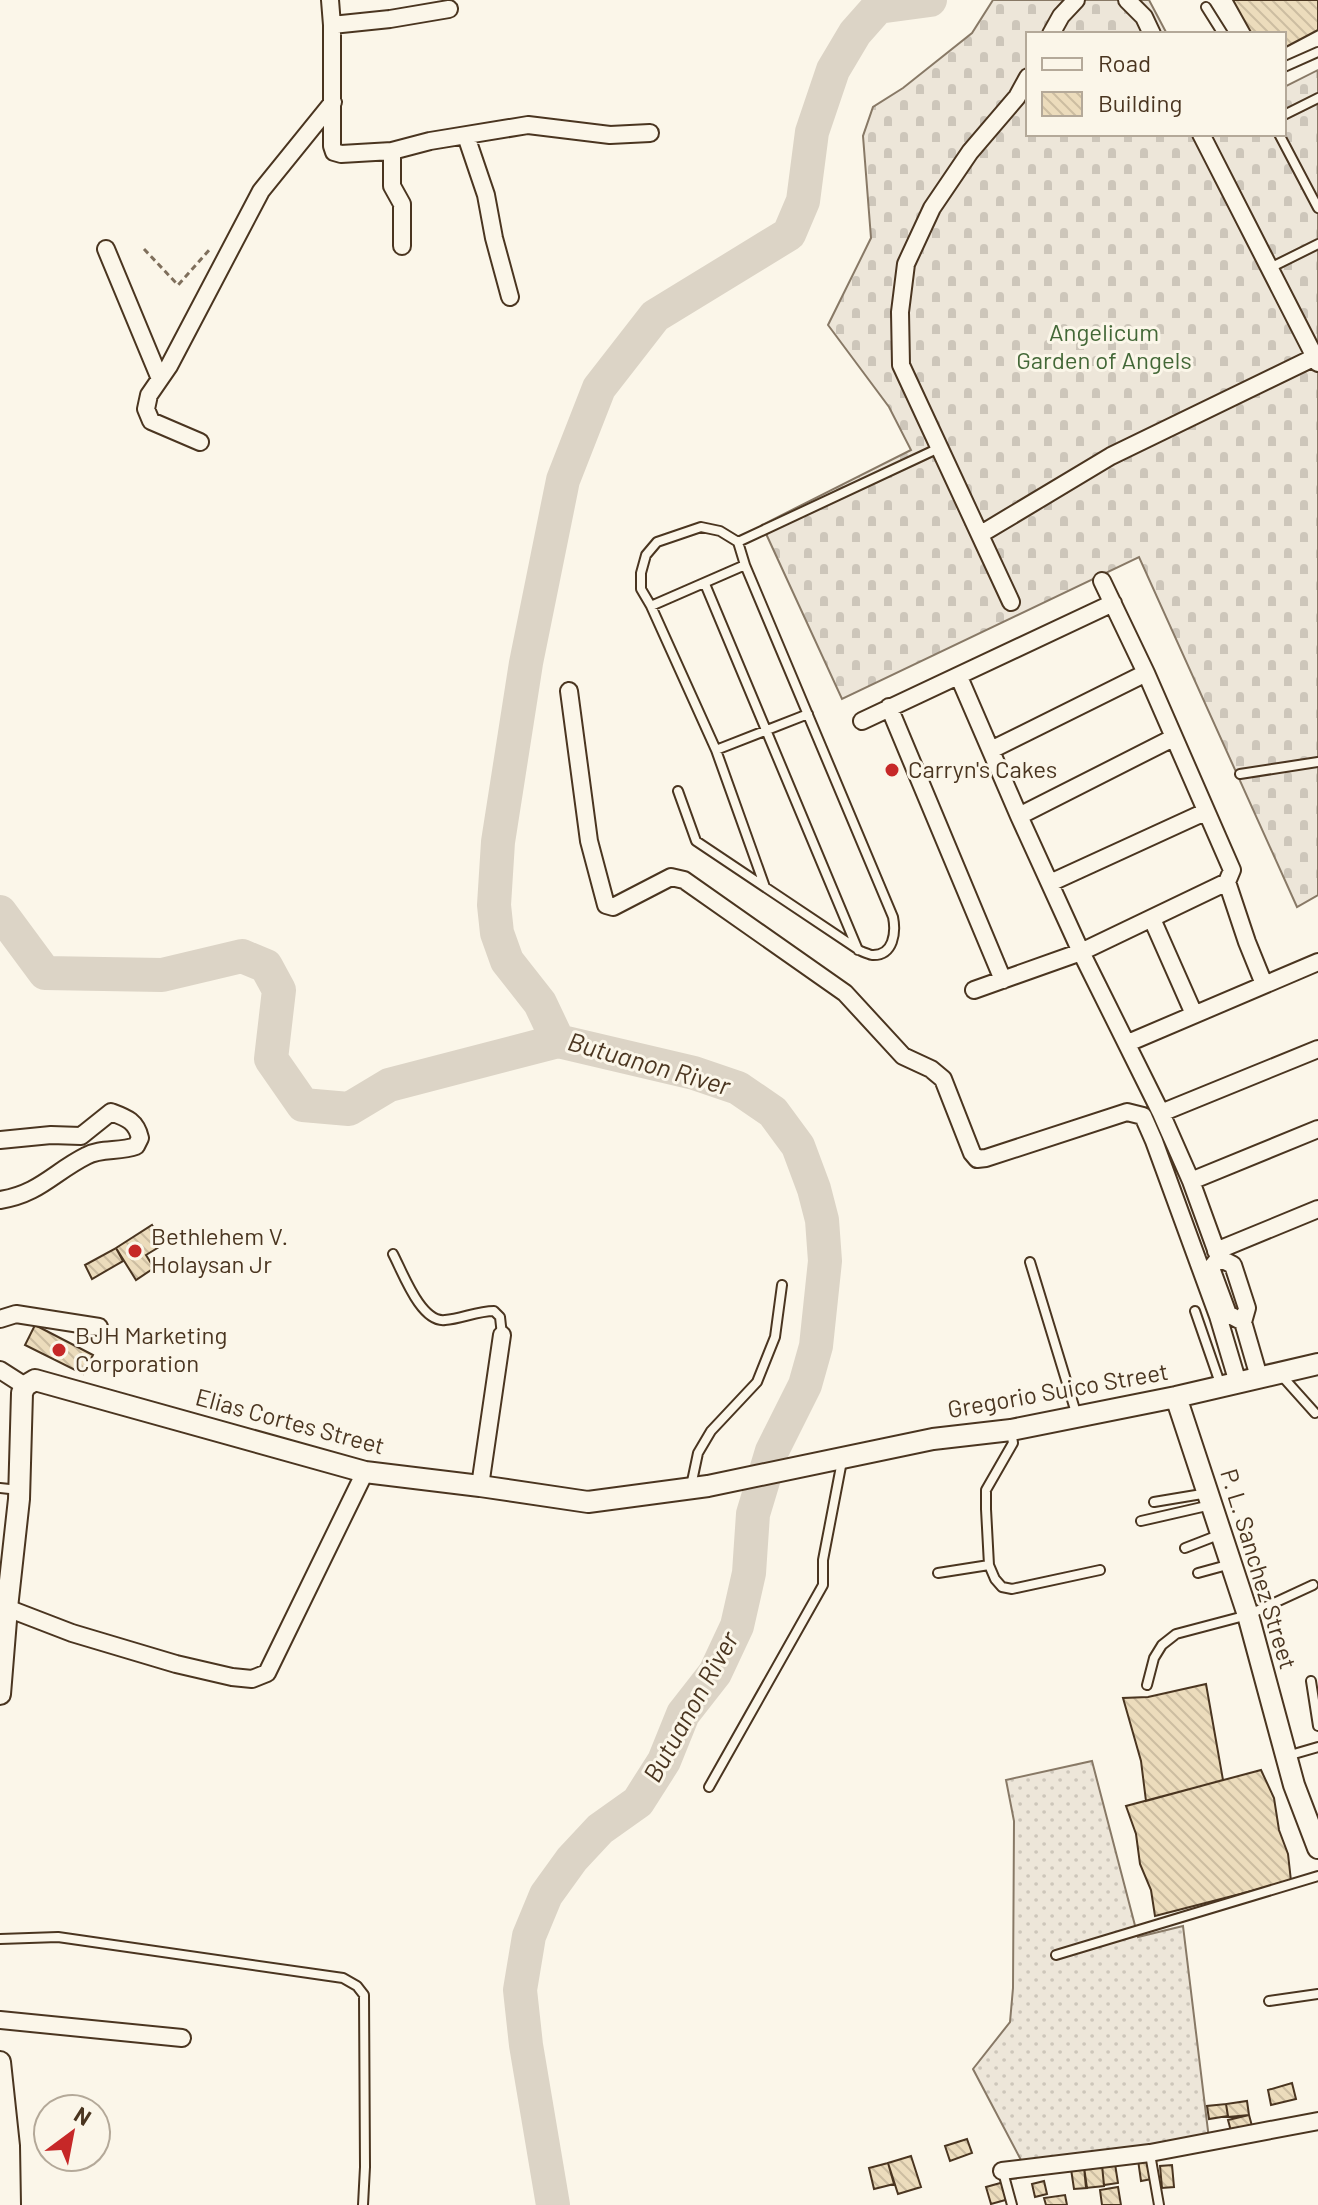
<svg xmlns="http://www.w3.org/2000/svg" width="1318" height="2205" viewBox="0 0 1318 2205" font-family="Barlow,sans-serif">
<defs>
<pattern id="grass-dots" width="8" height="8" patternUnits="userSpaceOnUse" patternTransform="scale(2)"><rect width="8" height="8" fill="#ede6d9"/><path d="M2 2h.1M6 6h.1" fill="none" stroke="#cdc6ba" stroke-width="1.8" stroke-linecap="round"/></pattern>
<pattern id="cemetery-stones" width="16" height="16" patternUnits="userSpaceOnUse" patternTransform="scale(2)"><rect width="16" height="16" fill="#ede6d9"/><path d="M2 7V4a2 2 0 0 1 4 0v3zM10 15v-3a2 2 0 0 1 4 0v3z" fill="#cdc6ba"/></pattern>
<pattern id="building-back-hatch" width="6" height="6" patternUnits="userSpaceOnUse" patternTransform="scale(2)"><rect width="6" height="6" fill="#ecdcbc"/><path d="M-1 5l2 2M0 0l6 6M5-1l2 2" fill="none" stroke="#ccbda1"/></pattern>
</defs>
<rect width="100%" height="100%" fill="#fbf6e9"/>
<path fill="url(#grass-dots)" stroke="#887966" stroke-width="2" d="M1092 1761 1138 1937 1183 1926 1209 2139 1022 2162 973 2069 1010 2022 1013 1988 1014 1821 1006 1780Z"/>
<path fill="url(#cemetery-stones)" stroke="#887966" stroke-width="2" d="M993 0H1149L1167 34H1028V134H1284V87L1318 70V895L1297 907 1139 557 842 699 762 525 911 450 889 407 828 325 871 238 863 136 873 107 903 88 972 33Z"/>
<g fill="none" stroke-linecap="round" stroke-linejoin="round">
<path stroke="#dcd4c6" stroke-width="34" d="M0 912 45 973 162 975 242 956 266 966 279 990 271 1059 303 1105 349 1109 389 1085 558 1041
M553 2205 526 2045 520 1990 529 1936 546 1895 572 1859 600 1829 638 1802 664 1761 683 1714 715 1673 737 1626 749 1573 753 1514 772 1451 805 1385 816 1346 825 1261 822 1220 814 1189 798 1146 773 1112 738 1088 694 1073 558 1041 540 1003 507 961 497 933 494 905 498 842 526 663 563 480 599 388 655 316 789 234 803 201 812 132 833 70 855 33 878 7 930 0"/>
</g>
<path fill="url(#building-back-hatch)" stroke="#4a3520" stroke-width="2" d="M1233 0H1318V30L1284 48V34H1252Z
M152 1225 164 1244 146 1255 154 1268 136 1280 116 1248Z
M116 1248 123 1261 92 1279 85 1265Z
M35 1325 93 1355 83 1374 25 1345Z
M1206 1684 1223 1780 1146 1801 1141 1761 1123 1698 1148 1697Z
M1261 1770 1274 1798 1279 1830 1288 1854 1291 1881 1155 1916 1151 1890 1140 1864 1136 1834 1126 1806Z
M1292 2083 1296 2099 1271 2105 1268 2090Z
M1247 2101 1249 2115 1228 2117 1226 2104Z
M1226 2104 1228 2116 1209 2119 1207 2106Z
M1249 2115 1252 2126 1231 2131 1228 2120Z
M967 2139 972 2153 950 2161 945 2146Z
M911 2156 921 2187 898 2194 888 2163Z
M1150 2159 1152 2179 1141 2181 1138 2160Z
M888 2163 894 2184 874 2189 869 2168Z
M1115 2164 1118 2183 1104 2185 1102 2165Z
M1102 2165 1104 2186 1086 2188 1084 2167Z
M1172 2165 1174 2187 1162 2188 1160 2166Z
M1084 2167 1087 2188 1074 2189 1071 2169Z
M1044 2181 1047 2194 1035 2197 1032 2184Z
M1004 2182 1009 2199 991 2204 986 2187Z
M1118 2187 1121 2205H1102L1100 2190Z
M1065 2195 1067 2205H1046L1044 2198Z"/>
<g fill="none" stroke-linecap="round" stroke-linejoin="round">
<g stroke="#4a3520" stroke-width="12">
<path id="service" d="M1206 7 1223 34
M1284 67 1318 52
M1284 115 1318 98
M1279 134 1318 208
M1270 268 1318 244
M738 542 745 565
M705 584 858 950
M651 606 641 589V573L646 555 657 542 701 527 720 531 738 542 939 448
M716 750 808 714
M1240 774 1318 762
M678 791 696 841 859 950C860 951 871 955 872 955 894 956 896 932 893 917L745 565 651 606 716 750 765 887
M393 1254C403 1273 421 1323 445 1320 461 1319 477 1311 494 1311L500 1317 502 1335
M1030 1262 1077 1416
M1195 1311 1221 1386
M1281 1375 1315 1413
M1011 1431 1013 1443 986 1490V1509L989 1565 995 1579 1002 1587 1012 1589 1100 1570
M691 1486 698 1453 711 1431 757 1382 775 1337 782 1285
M0 1488 19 1490
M1154 1502 1208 1493
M1141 1521 1211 1505
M1185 1548 1221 1534
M938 1573 989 1565
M1198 1573 1231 1564
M1311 1681 1318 1726
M1147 1685 1154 1658 1162 1645 1176 1634 1248 1615 1313 1585
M1287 1756 1318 1747
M709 1787 823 1585V1560L842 1461
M0 1939 58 1937 343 1978 357 1986 364 1995 365 2167 363 2205
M1056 1955 1318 1876
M1269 2001 1318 1994
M1150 2154 1159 2205
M1003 2172 1012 2205"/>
</g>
<g stroke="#4a3520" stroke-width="20">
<path id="minor" d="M330 0 332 25V146L334 152 341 154 392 151 430 141 528 125 610 135 650 133
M1127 0 1144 17 1152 34
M332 25 390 19 449 9
M1051 34 1061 16 1076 0
M1201 134 1318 363
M466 136 486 195 494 238 510 297
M392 151V186L402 204V246
M106 249 160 379
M200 442 151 421 146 409 149 395 169 366 261 191 333 102
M981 534 1111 456 1315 357
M1102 581 1146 673 1232 870 1227 882 1247 942 1264 984
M1011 602 901 365 900 312 906 264 932 208 970 152 1017 97 1028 77
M959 677 1019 816 1081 952 1161 1113 1191 1181 1219 1258 1211 1268 1228 1314 1243 1322 1259 1377
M569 691 589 841 606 905 613 907 671 877 684 880 845 993 903 1056 931 1069 943 1079 972 1153 977 1159 986 1158 1127 1112 1143 1116 1154 1141 1218 1316 1238 1383
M889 707 1003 980
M862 721 1113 603
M991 750 1146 673
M1019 816 1173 738
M1050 883 1205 812
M1152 919 1194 1014
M974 990 1081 952 1227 882
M1128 1043 1318 962
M1161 1113 1318 1049
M0 1140 51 1135 81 1136
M1191 1181 1318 1129
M0 1200C39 1194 54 1172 86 1156 100 1148 120 1152 136 1146L140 1138C136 1121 127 1118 111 1112L81 1136
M1216 1251 1318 1209
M1219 1258 1233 1265 1247 1308 1243 1322
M0 1319 16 1314 99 1327
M0 1370 25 1386
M480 1486 502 1335
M7 1608 72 1633 176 1664 232 1677 252 1679 267 1673 365 1472
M0 2020 182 2038
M1002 2171 1150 2153 1318 2121"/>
</g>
<g stroke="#4a3520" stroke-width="24">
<path id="tertiary" d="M1176 1397 1248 1615 1294 1785 1318 1848
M0 1694 7 1608 19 1499 22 1393 25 1386 35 1380 365 1472 480 1486 588 1502 708 1486 933 1439 1011 1430 1176 1397 1318 1364
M0 2062 9 2146 10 2205"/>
</g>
<path stroke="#7f6f5c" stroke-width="3" stroke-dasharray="6 4" stroke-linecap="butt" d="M144 249 178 285 211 248"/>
<use href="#service" stroke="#fbf6e9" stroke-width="8"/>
<use href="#minor" stroke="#fbf6e9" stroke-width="16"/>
<use href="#tertiary" stroke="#fbf6e9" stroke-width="20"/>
</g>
<g fill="#c62828" stroke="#fbf6e9" stroke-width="3">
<circle cx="892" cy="770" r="8"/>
<circle cx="135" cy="1251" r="8"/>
<circle cx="59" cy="1350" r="8"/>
</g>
<g text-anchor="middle" stroke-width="6" stroke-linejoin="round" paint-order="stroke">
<g font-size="24" fill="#436837" stroke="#fbf6e9">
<text x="1104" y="341">Angelicum<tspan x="1104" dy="28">Garden of Angels</tspan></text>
</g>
<g font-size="24" fill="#4a3520" stroke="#fbf6e9" text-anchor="start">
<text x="908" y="778">Carryn's Cakes</text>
<text x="151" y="1245">Bethlehem V.<tspan x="151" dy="28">Holaysan Jr</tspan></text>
<text x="75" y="1344">BJH Marketing<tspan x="75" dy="28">Corporation</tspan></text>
</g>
<g font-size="24" fill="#4a3520" stroke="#fbf6e9">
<text transform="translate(1058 1391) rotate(-10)" y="8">Gregorio Suico Street</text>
<text transform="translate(290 1422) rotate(15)" y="8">Elias Cortes Street</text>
<text transform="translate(1258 1569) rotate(73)" y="8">P. L. Sanchez Street</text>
</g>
<g font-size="26" font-style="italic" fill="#4a3520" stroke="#fbf6e9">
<text transform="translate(649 1064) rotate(16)" y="9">Butuanon River</text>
<text transform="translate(691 1707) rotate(-61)" y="9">Butuanon River</text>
</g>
</g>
<rect x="1026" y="32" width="260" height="104" fill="#fbf6e9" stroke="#b4a999" stroke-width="2"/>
<rect x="1042" y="58" width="40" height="12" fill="#fbf6e9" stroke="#b4a999" stroke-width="2"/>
<text x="1098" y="72" font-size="24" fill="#4a3520">Road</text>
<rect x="1042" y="92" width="40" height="24" fill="url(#building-back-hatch)" stroke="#b4a999" stroke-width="2"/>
<text x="1098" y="112" font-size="24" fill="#4a3520">Building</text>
<g transform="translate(72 2133) rotate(32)"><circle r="38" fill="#fbf6e9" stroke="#b4a999" stroke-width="2"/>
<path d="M0-6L14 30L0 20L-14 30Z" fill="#c62828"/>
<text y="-12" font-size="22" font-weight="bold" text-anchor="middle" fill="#4a3520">N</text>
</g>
</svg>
